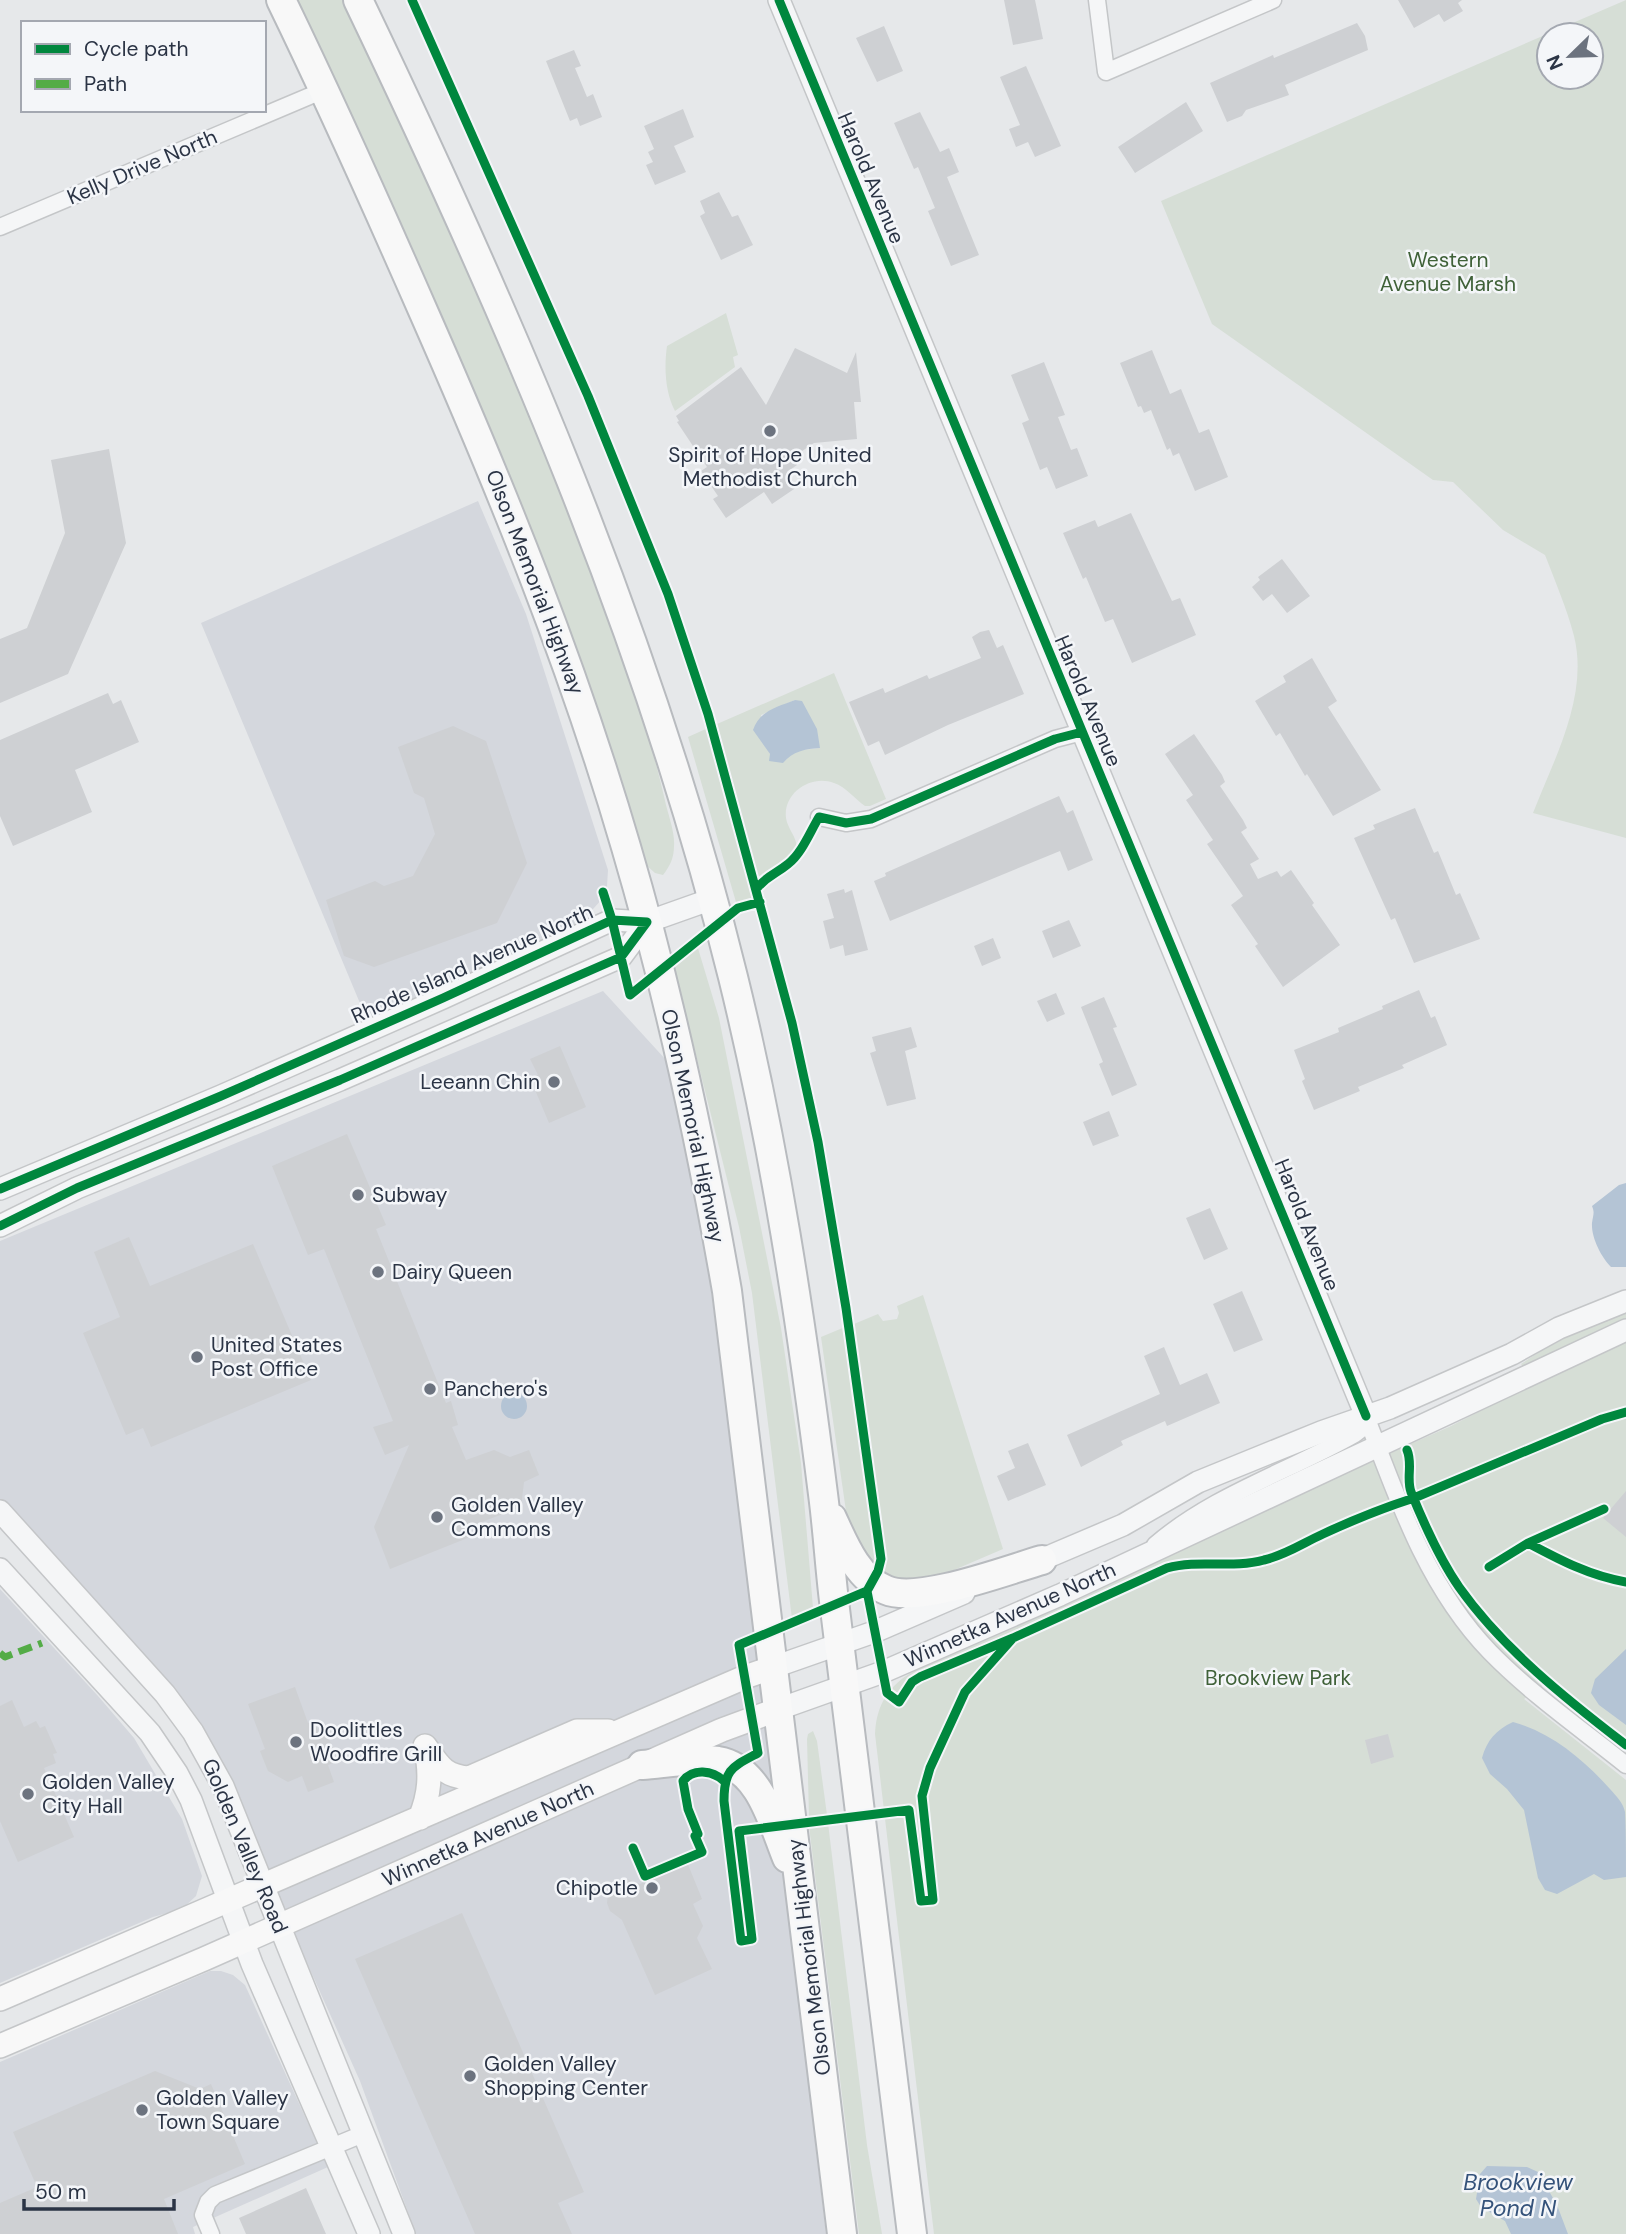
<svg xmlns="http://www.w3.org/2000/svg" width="1626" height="2234" viewBox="0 0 1626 2234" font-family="'DM Sans',sans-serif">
<rect width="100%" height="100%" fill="#e6e8ea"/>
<path fill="#d4d7dd" d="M478 501 526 614 608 870 607 886 603 898 584 919 556 939 367 1020 201 623Z
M603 991 667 1061 705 1245 747 1563 826 2234H416L360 2081 203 1731 0 1503V1241Z
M0 1589 98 1696 134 1738 182 1819 202 1876 196 1896 182 1909 153 1917 0 1983Z
M210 1971H221L233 1975 245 1985 328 2167 193 2227 195 2234H0V2062Z"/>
<path fill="#d6ded6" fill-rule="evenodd" d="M295 0H343C442 212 540 426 619 647 638 699 654 751 666 805 669 817 675 833 674 846 674 858 670 866 663 875L655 873 646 865 610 746 558 600 523 512 434 302Z
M1626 0V838L1533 813C1554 759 1589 696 1574 636 1567 609 1555 581 1545 555L1503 530 1453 482 1433 480 1212 324 1161 201ZM1549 35H1591V77H1549Z
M726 313 738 355 733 357 735 367 675 411C665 392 664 367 667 346Z
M834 673 886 799 870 806H865C855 799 846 787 834 783 812 774 783 792 786 818 788 831 801 841 795 852L759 880 717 724ZM795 700 820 748 802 750 789 755 770 754 765 744 761 715Z
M708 728 756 900 741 903 736 902 688 737Z
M697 945 719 1018 781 1328 801 1463 813 1608 807 1614 792 1619 752 1293 739 1227 673 963Z
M923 1295 1003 1549 933 1579 909 1583 887 1576 884 1570 886 1566 854 1324 878 1314 883 1321 897 1319 899 1313 897 1306Z
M1626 1309V1321L1523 1367 1521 1364 1564 1336Z
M845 1327 877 1566 869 1564 849 1532 821 1337Z
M1626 1337V1751L1544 1685 1524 1699 1626 1780V2234H934L875 1734C876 1705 889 1685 914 1671L1075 1601 1340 1475 1449 1427Z
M813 1731 817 1741 827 1815 809 1817 807 1739 808 1734Z
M828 1823 867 2145 882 2234H859L809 1826Z"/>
<path fill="#b4c4d5" d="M795 700 802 701 817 729 820 748C805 749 793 751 783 763L769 761 770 754 753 730C759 711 777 707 795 700Z
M1626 1183V1267H1611C1601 1257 1591 1237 1592 1223 1593 1215 1595 1213 1592 1206L1619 1185Z
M501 1406a13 13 0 1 1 26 0a13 13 0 1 1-26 0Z
M1626 1649V1725L1599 1705 1591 1693 1595 1679Z
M1513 1722C1552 1733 1584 1760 1610 1789 1616 1796 1623 1802 1625 1812 1626 1829 1626 1858 1626 1877L1604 1880 1594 1874 1557 1894 1545 1890 1538 1878 1524 1810 1507 1789 1490 1774 1482 1758C1487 1740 1496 1730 1513 1722Z
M1487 2166 1527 2167 1538 2172 1557 2205 1568 2234H1511L1505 2221 1481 2207 1476 2199 1480 2174Z"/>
<path fill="#ced0d3" d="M1004 0H1035L1043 39 1013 45Z
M1398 0H1462L1458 3 1463 11 1444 22 1439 14 1414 28Z
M1357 23 1365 36 1368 50 1285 85 1289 95 1246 110 1242 116 1227 122 1210 83 1273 55 1274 58Z
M884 26 903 71 877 82 856 38Z
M574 50 581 66 575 68 587 97 593 94 602 117 580 126 577 118 570 121 546 61Z
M1026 66 1061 146 1035 157 1028 142 1016 147 1009 129 1020 125 1000 77Z
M1186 102 1203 131 1135 173 1118 147Z
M683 109 694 137 674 146 686 172 655 185 646 165 653 162 648 152 654 149 644 126Z
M920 112 940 152 949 148 959 172 947 177 979 255 951 266 928 211 935 208 918 167 914 169 894 123Z
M719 192 732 217 738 215 753 245 721 260 700 216 705 213 700 201Z
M795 348 847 373 856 352 861 402H854L857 439 814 443 796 455 797 465 787 472 797 487 772 504 764 492 726 518 713 499 718 496 701 471 707 467 677 422 679 421 676 416 741 367 766 405Z
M1152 350 1170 394 1181 389 1199 433 1209 429 1228 477 1195 491 1179 453 1173 456 1170 448 1167 450 1151 410 1144 413 1141 406 1138 407 1120 363Z
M1044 362 1065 415 1058 417 1071 450 1077 448 1088 476 1056 489 1047 467 1040 470 1022 423 1029 420 1011 375Z
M109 449 126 543 68 674 0 703V639L27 628 65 533 51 460Z
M1131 513 1172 601 1180 598 1196 635 1132 663 1113 619 1105 622 1086 577 1083 579 1063 533 1095 520 1098 527Z
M1282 559 1310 596 1287 613 1272 594 1263 601 1252 587 1260 580 1258 577Z
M989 630 997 648 1003 645 1024 694 948 725 885 755 879 741 868 746 849 702 883 688 885 693 927 675 929 679 981 658 972 637 980 632Z
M1312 658 1337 701 1328 707 1381 790 1333 816 1307 774 1305 776 1280 733 1276 736 1255 701 1286 682 1283 676Z
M108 693 113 704 121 700 139 742 75 770 92 812 13 846 0 816V740Z
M453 726 486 741 527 863 497 923 374 967 344 956 326 900 375 881 384 886 413 876 435 834 424 798 414 793 398 747Z
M1194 734 1222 775 1225 782 1220 786 1243 820 1247 828 1241 832 1259 859 1250 864 1258 879 1277 871 1281 877 1291 870 1314 903 1312 905 1340 945 1283 987 1255 946 1258 944 1231 905 1243 896 1207 844 1213 840 1186 800 1193 795 1165 754Z
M1059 796 1067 813 1073 810 1093 860 1068 871 1060 851 890 921 874 881 886 876 885 873Z
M1415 808 1434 853 1438 851 1456 895 1460 893 1480 939 1414 963 1395 918 1391 920 1354 838 1375 829 1373 825Z
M844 889 845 893 852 890 868 950 845 956 843 945 830 949 823 921 834 918 827 894Z
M1069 920 1081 946 1053 958 1042 931Z
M993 938 1001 958 982 966 974 946Z
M1419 990 1431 1018 1435 1016 1447 1045 1402 1065 1404 1068 1358 1087 1360 1091 1314 1110 1302 1081 1305 1079 1294 1050 1339 1032 1338 1028 1383 1009 1382 1006Z
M1056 993 1065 1014 1047 1022 1037 1001Z
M1104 997 1117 1027 1113 1028 1137 1085 1112 1096 1099 1064 1103 1062 1081 1007Z
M911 1027 917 1047 905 1051 916 1099 887 1106 870 1053 876 1051 872 1037Z
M560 1046 586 1107 549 1123 530 1078 538 1075 530 1059Z
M1109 1111 1119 1136 1093 1146 1083 1122Z
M347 1134 386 1225 376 1229 446 1403 451 1401 458 1425 452 1427 466 1460 494 1450 510 1457 529 1450 539 1475 524 1482 521 1507 466 1528 470 1537 390 1569 374 1527 409 1445 385 1455 373 1427 393 1421 324 1249 308 1255 272 1166Z
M1210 1208 1228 1249 1204 1260 1186 1218Z
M129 1237 150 1286 253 1244 311 1380 151 1447 143 1428 126 1435 83 1333 120 1317 94 1252Z
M1242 1291 1263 1340 1234 1352 1213 1304Z
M1164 1347 1180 1385 1207 1373 1220 1403 1167 1426 1165 1421 1121 1441 1123 1445 1081 1467 1067 1435 1160 1394 1144 1356Z
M1028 1443 1046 1485 1008 1501 997 1476 1015 1468 1008 1451Z
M1626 1491V1537L1603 1518Z
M295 1687 308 1723 314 1721 320 1736 327 1733 337 1761 328 1765 334 1782 308 1792 302 1776 288 1782 268 1771 260 1751 265 1749 248 1704Z
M12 1700 24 1727 36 1721 40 1728 45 1726 57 1753 53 1754 56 1763 44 1768 74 1837 18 1862 0 1821V1706Z
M1388 1734 1394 1757 1371 1764 1365 1740Z
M687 1862 702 1899 693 1904 703 1926 697 1938 712 1969 655 1995 622 1920 610 1911 607 1903 608 1894 619 1882 627 1879 640 1884Z
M462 1913 584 2192 558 2203 572 2234H475L355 1959Z
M155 2071 200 2089 211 2084 245 2164 164 2199 178 2234H0V2203L37 2187 13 2132Z
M306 2188 326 2234H246L239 2218Z"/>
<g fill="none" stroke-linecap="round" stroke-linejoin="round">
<g stroke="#c4c6c8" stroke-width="19">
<path id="minor" d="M1097 0 1106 72 1273 0
M0 227 324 90
M819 817 846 823 871 819 1055 739 1082 732
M1366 1416C1397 1498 1427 1587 1490 1652 1531 1694 1580 1728 1626 1765
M1155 1545C1213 1495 1288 1472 1355 1434L1364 1427 1366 1416
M211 2234 203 2215 208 2202 215 2195 363 2134"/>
</g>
<g stroke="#c4c6c8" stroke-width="24">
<path id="tertiary" d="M779 0 1366 1416
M0 1189 221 1096 443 998 612 920 647 922 712 899
M0 1226 77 1188 340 1080 621 957 647 922
M0 1511 165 1694 193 1732 223 1786 404 2234
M1029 1565 1123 1525 1198 1482 1321 1432 1390 1408 1512 1354 1559 1328 1626 1301
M0 1569 150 1733 177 1773 191 1800 252 1964 369 2234
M774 1667 874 1632 964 1593
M779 1709 883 1672 1060 1595 1626 1330"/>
</g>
<g stroke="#c4c6c8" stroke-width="26">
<path id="secondary" d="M425 1746C439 1765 443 1776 469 1778L577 1731H608
M420 1818C430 1794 431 1774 426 1749
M0 1999 745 1677 774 1667
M0 2046 204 1959 722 1730 779 1709"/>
</g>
<g stroke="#b8bbbf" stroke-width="32">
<path id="trunk" d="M281 0C331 103 378 208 424 313 502 490 572 662 626 847 669 993 701 1142 727 1291L842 2234
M358 0C509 315 649 637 733 977 775 1147 801 1320 823 1494 828 1532 830 1571 835 1609 861 1818 886 2026 912 2234
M832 1518C844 1544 857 1578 886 1590 918 1604 1007 1570 1042 1560
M642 1765C667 1763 694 1758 718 1761 760 1768 773 1824 787 1858"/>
</g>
<use href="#minor" stroke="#f5f6f7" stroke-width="16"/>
<use href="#tertiary" stroke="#f5f6f7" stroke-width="21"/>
<use href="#secondary" stroke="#f8f8f8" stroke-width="23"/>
<use href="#trunk" stroke="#f8f8f8" stroke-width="28"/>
<path stroke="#54ac47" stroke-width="7" stroke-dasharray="14 7" stroke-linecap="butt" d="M0 1653 5 1657 42 1643"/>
<g stroke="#f4f6f9" stroke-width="13">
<path id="cycleway" d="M412 0 588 396 668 594 708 714 792 1023 818 1142 846 1308 881 1559 878 1571 867 1591
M779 0 1366 1416
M757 888C769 874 776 874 788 864 802 853 810 832 819 817L846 823 871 819 1055 739 1082 732
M603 892 612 920 630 995 738 908 760 902
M0 1189 221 1096 443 998 612 920 647 922
M0 1226 77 1188 340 1080 621 957 647 922
M1407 1450C1413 1464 1406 1478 1411 1492 1424 1524 1439 1558 1459 1587 1503 1649 1566 1699 1626 1745
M1528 1543C1560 1560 1590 1576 1626 1582
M1489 1567 1528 1543 1604 1509
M1013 1638 920 1677 912 1682 899 1702 887 1693 867 1591 739 1645 758 1753C732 1767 724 1769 724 1801L741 1941 752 1939 739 1831 909 1810 921 1901 933 1900 922 1796 930 1768 965 1692 1013 1638 1167 1568C1199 1559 1232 1569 1264 1560 1286 1555 1303 1543 1323 1534 1353 1520 1383 1508 1414 1498L1602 1419 1626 1412
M633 1848 645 1876 702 1852 695 1836 698 1834 688 1809 683 1781C693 1768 712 1770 724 1781"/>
</g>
<use href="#cycleway" stroke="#00873e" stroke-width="9"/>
</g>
<g fill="#6c737f" stroke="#f4f6f9" stroke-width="2.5">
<circle cx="770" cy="431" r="7"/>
<circle cx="554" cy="1082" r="7"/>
<circle cx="358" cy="1195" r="7"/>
<circle cx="378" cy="1272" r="7"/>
<circle cx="197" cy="1357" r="7"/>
<circle cx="430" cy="1389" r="7"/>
<circle cx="437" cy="1517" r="7"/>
<circle cx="296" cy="1742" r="7"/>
<circle cx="28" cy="1794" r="7"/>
<circle cx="652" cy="1888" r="7"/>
<circle cx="470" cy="2076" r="7"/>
<circle cx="142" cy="2110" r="7"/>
</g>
<g text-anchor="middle" stroke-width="5" stroke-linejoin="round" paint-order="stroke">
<g font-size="21" fill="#2b3445" stroke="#f4f6f9">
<text transform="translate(142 167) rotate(-23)" y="7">Kelly Drive North</text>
<text transform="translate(871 178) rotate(67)" y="7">Harold Avenue</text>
<text transform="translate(535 582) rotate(69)" y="7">Olson Memorial Highway</text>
<text transform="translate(1088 701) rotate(67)" y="7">Harold Avenue</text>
<text transform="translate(472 964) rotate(-24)" y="7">Rhode Island Avenue North</text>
<text transform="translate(693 1126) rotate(78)" y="7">Olson Memorial Highway</text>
<text transform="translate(1307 1225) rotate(68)" y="7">Harold Avenue</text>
<text transform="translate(1010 1615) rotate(-24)" y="7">Winnetka Avenue North</text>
<text transform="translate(488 1834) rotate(-24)" y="7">Winnetka Avenue North</text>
<text transform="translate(245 1846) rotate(67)" y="7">Golden Valley Road</text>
<text transform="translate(809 1957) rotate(-97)" y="7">Olson Memorial Highway</text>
</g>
<g font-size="21" fill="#3f6138" stroke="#f4f6f9">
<text x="1448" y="267">Western<tspan x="1448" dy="24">Avenue Marsh</tspan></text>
<text x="1278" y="1685">Brookview Park</text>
</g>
<g font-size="21" fill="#2b3445" stroke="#f4f6f9" text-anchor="start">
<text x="770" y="462" text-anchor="middle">Spirit of Hope United<tspan x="770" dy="24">Methodist Church</tspan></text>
<text x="540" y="1089" text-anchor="end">Leeann Chin</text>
<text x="372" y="1202">Subway</text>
<text x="392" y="1279">Dairy Queen</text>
<text x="211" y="1352">United States<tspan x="211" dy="24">Post Office</tspan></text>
<text x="444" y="1396">Panchero's</text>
<text x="451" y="1512">Golden Valley<tspan x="451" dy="24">Commons</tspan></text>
<text x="310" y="1737">Doolittles<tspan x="310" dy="24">Woodfire Grill</tspan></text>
<text x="42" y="1789">Golden Valley<tspan x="42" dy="24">City Hall</tspan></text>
<text x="638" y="1895" text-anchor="end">Chipotle</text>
<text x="484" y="2071">Golden Valley<tspan x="484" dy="24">Shopping Center</tspan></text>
<text x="156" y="2105">Golden Valley<tspan x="156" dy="24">Town Square</tspan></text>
</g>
<g font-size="23" font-style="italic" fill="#34527a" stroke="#f4f6f9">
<text x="1518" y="2190">Brookview<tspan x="1518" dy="26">Pond N</tspan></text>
</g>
</g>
<rect x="21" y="21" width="245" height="91" fill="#f4f6f9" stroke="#a4a8b1" stroke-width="2"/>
<rect x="35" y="44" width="35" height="10" fill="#00873e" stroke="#a4a8b1" stroke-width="2"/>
<text x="84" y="56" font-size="21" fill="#2b3445">Cycle path</text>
<rect x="35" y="79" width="35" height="10" fill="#54ac47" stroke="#a4a8b1" stroke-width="2"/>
<text x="84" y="91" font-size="21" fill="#2b3445">Path</text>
<g transform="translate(1570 56) rotate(247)"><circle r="33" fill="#f4f6f9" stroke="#a4a8b1" stroke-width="2"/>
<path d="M0-5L12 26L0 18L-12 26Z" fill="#6c737f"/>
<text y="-10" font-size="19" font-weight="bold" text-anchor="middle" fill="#2b3445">N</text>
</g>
<path d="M24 2199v10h150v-10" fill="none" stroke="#2b3445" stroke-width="3.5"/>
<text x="35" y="2199" font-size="21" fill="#2b3445" stroke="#f4f6f9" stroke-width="5" paint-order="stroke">50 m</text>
</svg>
